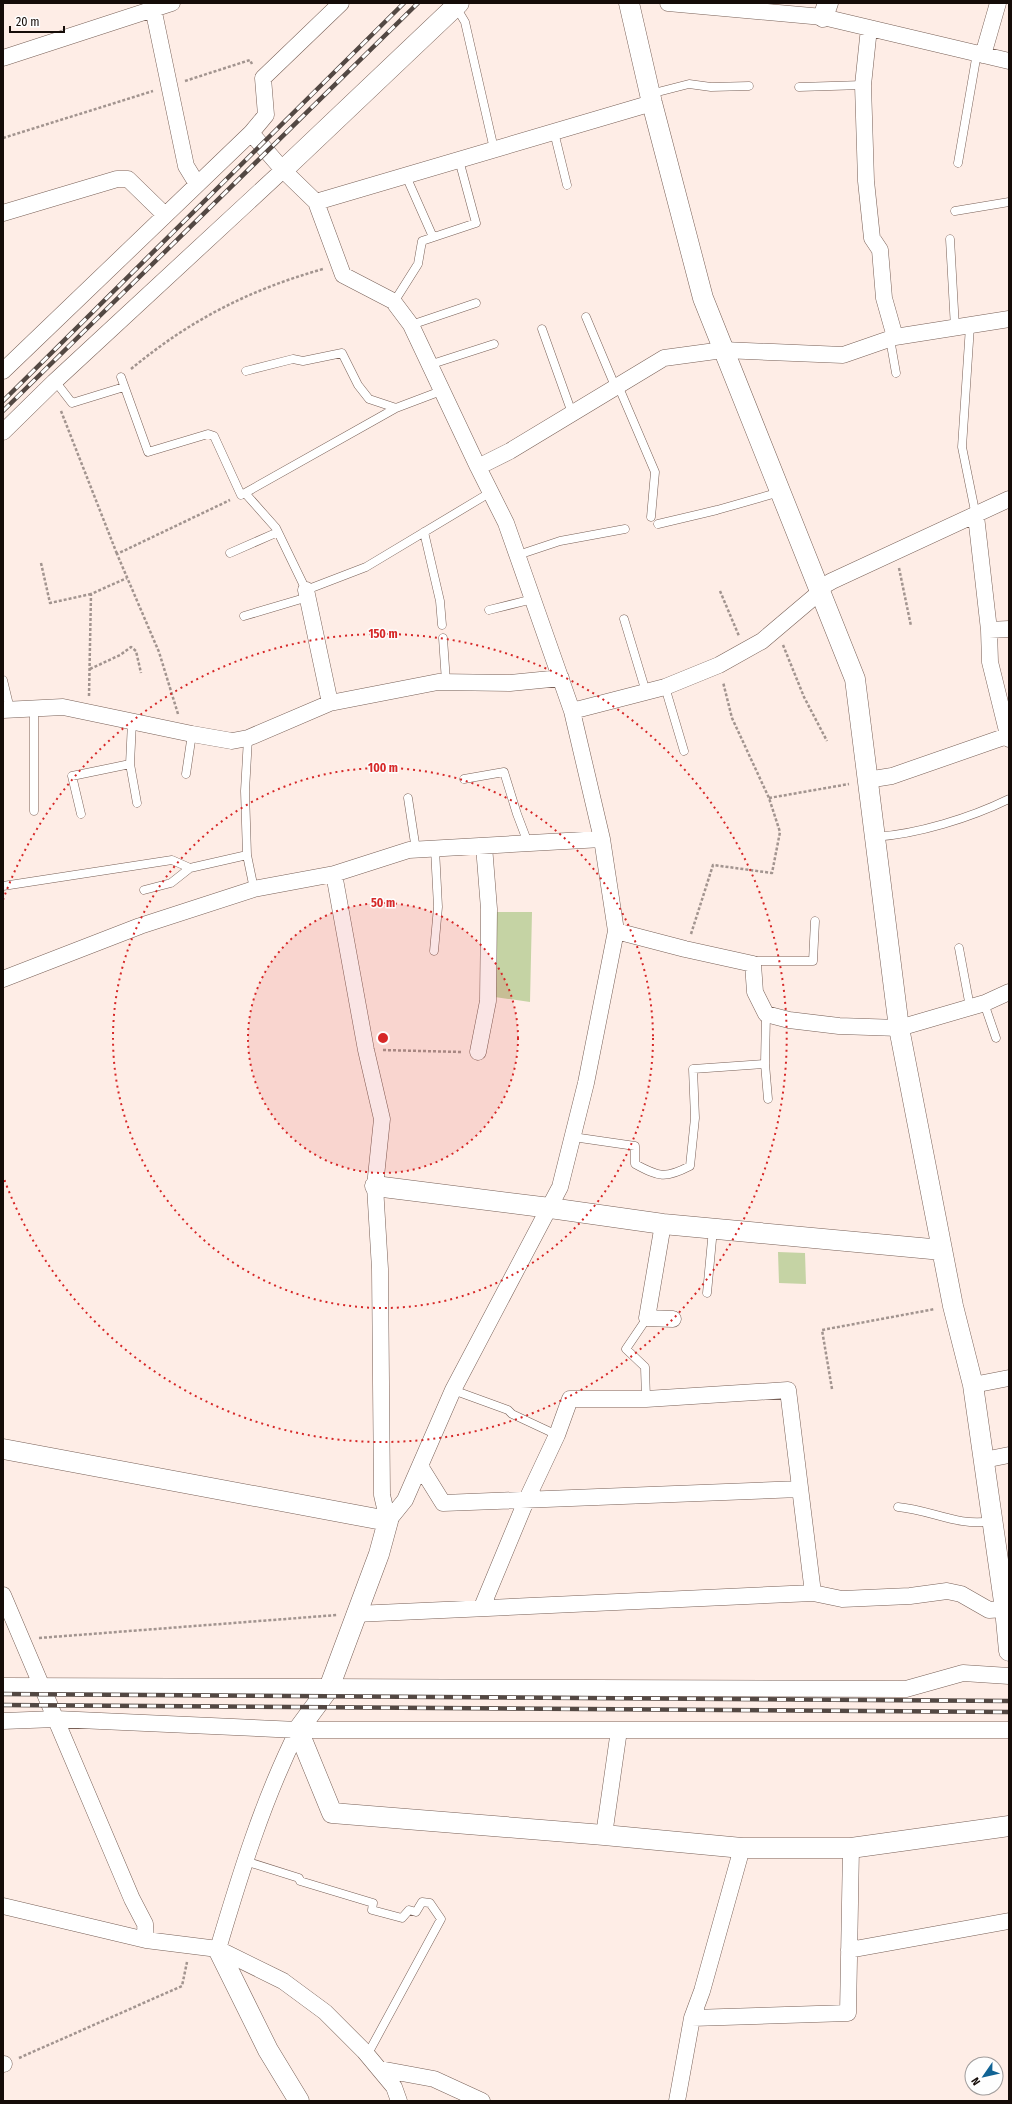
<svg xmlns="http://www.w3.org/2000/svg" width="1012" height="2104" viewBox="0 0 1012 2104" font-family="'Fira Sans Condensed',sans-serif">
<rect width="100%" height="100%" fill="#feede6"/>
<path fill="#c5d3a4" d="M489 912H532L530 1002 488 996Z
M778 1252 805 1253 806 1284 779 1283Z"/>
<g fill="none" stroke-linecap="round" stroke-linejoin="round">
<g stroke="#786057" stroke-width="9">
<path id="service" d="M456 7 465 22 494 149
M799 87 863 85
M650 94 689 84 711 87 749 86
M554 132 567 185
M958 163 977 53
M406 176 433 237
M955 211 1009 202
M950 239 955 328
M394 302 418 264 422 241 476 223 459 160
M586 317 615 386 620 390 655 472 651 517
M411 325 476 303
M970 326 962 447 976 516
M542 329 572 413
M890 339 896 373
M429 365 494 344
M246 371 293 359 303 361 342 353 358 385 369 399 396 408
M121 377 148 452 208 434 214 436 241 495
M55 381 72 403 124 387
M441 391 396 408 245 493 276 528 306 590 366 567 491 492
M658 524 717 510 780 492
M424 532 440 601 442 625
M230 553 278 532
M518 555 560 541 625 529
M489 610 533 599
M244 616 308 597
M624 619 646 692
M443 638 446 682
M3 680 10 709
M665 687 684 751
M132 722 130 764 137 803
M248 738 245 791 247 855 254 889
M186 774 192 734
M464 779 504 772 517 814 528 843
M408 798 416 850
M34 811V708
M81 814 72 776 130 764
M875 837C918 834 970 818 1009 799
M3 886 172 860 190 868
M144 890 171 883 190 868 247 855
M959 948 970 1007
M434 951 438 907 435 849
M753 964 756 961H813L815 921
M984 1003 996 1038
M766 1014 765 1064 768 1099
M573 1137 635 1146V1164C659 1177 665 1179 690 1166L695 1118 693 1069 765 1064
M707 1293 713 1229
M453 1390 508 1410 512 1414 557 1435
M646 1399 645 1367 626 1349 647 1318
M898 1507C932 1510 957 1527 992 1521
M245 1861 299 1878 300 1881 373 1903 372 1910 402 1918 409 1910 416 1912 422 1902 430 1903 441 1919 371 2048 365 2052"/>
</g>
<g stroke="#786057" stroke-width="17">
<path id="minor" d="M152 3 186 166 197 184
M668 3 823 17 1009 61
M869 28 863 85 866 181 872 238 880 250 884 298 895 337
M983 55 998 3
M3 58 172 3
M251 133 283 170 316 202 343 275 393 301 411 325 478 467 506 523 572 711 602 839 616 931 586 1083 560 1187 453 1390 405 1500 388 1521
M316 202 652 103
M3 213 117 179H128L165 215
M3 371 251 133 266 115 263 78 341 3
M3 432 54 382 283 170
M478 467 510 451 664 358 723 350 843 355 895 337 1009 319
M976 516 989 630 990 662 1009 739
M306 590 330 703
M989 630 1009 629
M3 710 63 707 192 734 232 741 248 738 330 703 438 682 510 683 561 678
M572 711 665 687 719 665 762 641 821 591 825 585 832 581 1009 499
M867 780 892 776 1007 736
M334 874 366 1050 382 1119 375 1186 380 1269 382 1495 388 1521
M616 931 685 949 753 964 755 992 766 1014 789 1020 839 1026 899 1028 985 1003 1009 992
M3 979 140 926 254 889 334 874 409 850 602 839
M478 1052 488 1001 489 909 484 846
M663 1224 647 1318 673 1319
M973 1385 1009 1378
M984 1460 1009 1455
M420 1466 443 1503 800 1489
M3 1595 132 1899 145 1924 146 1940
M482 1607 526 1501 557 1435 570 1399H646L788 1390 813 1593
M355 1614 813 1593 842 1599 910 1596 947 1591 961 1594 989 1610 1005 1609
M3 1686 906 1689 963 1673 1009 1676
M3 1721 56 1719 298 1730H1009
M604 1835 619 1730
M3 1906 146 1940 218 1949 283 1981 325 2012 364 2051 394 2087 399 2101
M218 1949C240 1875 263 1800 298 1730
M849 1950 1009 1921
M692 2018 848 2013 851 1848
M3 2064H4
M380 2069 434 2079 482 2101
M677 2101 692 2018 702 1991 742 1848"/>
</g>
<g stroke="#786057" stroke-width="21">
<path id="tertiary" d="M629 3 652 103 703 298 855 679 899 1028 953 1306 973 1385 1005 1609 1009 1651
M823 17 828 3
M283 170 459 3
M375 1186 550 1208 663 1224 942 1250
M3 1449 388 1521 379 1554 329 1688 298 1730 332 1813 604 1835 742 1848H851L1009 1826
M218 1949 268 2050 299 2101"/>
</g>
<path stroke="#a2948f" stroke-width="2.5" stroke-dasharray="3 2" stroke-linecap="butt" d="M185 81 250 60 252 64
M3 138 153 91
M131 369C190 320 249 290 323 269
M61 411 117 554
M41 563 50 603 91 594
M899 568 911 626
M720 591 739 636
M783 645 804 697 827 741
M90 669 120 655 131 647 136 651 141 673
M89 696 91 594 127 578
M178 714 159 652 117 554 230 500
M769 798 849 784
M691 934 713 865 772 873 780 832 769 798 732 718 723 682
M383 1050 462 1052
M832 1389 822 1330 935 1309
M39 1638 337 1615
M19 2058 182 1986 187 1962"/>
<use href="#service" stroke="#fff" stroke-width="8"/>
<use href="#minor" stroke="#fff" stroke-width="16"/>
<use href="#tertiary" stroke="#fff" stroke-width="20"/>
<g stroke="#534843" stroke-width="4.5">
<path id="rail" d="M3 401 404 3
M3 411 418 3
M3 1694 1009 1701
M3 1705 1009 1712"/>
</g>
<use href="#rail" stroke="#fefefe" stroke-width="3" stroke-dasharray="9" stroke-linecap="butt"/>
</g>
<circle cx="383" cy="1038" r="135" fill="#d62828" fill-opacity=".12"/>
<g fill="none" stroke="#d62828" stroke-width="2" stroke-dasharray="2 4">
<circle cx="383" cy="1038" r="135"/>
<circle cx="383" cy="1038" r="270"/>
<path d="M3 900A404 404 0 1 1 3 1176"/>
</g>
<circle cx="383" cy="1038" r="6" fill="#d62828" stroke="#fefefe" stroke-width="2"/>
<g font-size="12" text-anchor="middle" font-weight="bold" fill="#d62828" stroke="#fefefe" stroke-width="3" stroke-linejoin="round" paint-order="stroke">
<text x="383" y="638">150 m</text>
<text x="383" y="772">100 m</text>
<text x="383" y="907">50 m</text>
</g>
<rect width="1012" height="2104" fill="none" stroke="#150c08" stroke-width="8"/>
<g transform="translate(984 2076) rotate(236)"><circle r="19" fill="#fefefe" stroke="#a19d9c"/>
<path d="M0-3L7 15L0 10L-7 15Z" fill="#116394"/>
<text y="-6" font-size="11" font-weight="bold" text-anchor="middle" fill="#150c08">N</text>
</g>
<path d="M10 26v6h54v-6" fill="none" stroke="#150c08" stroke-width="2"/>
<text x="16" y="26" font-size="12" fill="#150c08" stroke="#fefefe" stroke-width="3" paint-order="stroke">20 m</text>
</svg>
